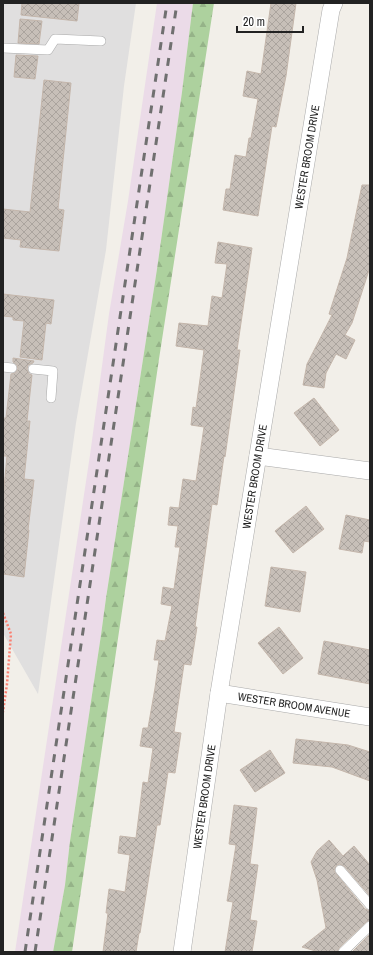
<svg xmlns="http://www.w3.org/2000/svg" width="373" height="955" viewBox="0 0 373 955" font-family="'Archivo Narrow',sans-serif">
<defs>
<pattern id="forest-firs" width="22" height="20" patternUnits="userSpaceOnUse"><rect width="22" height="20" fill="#add19e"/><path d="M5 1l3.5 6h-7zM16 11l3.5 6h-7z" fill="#95b388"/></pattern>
<pattern id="building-cross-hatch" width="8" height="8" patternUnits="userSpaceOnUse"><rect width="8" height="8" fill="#c7bfb8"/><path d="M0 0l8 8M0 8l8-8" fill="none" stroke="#aba49e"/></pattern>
</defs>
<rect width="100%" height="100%" fill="#f2efe9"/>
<path fill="#e0dfdf" d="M3 3H136L124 86 106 250 76 423 38 694 3 633Z"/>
<path fill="#ebdbe8" d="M157 3H193L182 92 157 269 106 598 101 635 70 841 65 885 53 952H15L90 455 109 314 128 201Z"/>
<path fill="url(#forest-firs)" d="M193 3H214L159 359 72 952H53L65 885 70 841 101 635 106 598 157 269 182 92Z"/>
<path fill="url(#building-cross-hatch)" stroke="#c4b6ab" d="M22 3H79L77 21 21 15Z
M271 3H296L286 76 276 127 272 126 258 216 223 210 226 189H230L235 155 246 157 249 138H251L258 99 243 96 247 71 261 74Z
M20 19 42 21 39 44 18 43Z
M16 55 38 56 35 79 14 77Z
M44 80 71 83 58 209 64 210 59 251 20 247 21 240 3 238V209L30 212Z
M362 185H370V267L352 323 345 335 355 340 346 359 336 354 326 373 324 388 303 385 307 364 332 315 329 314 347 258Z
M218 242 252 248 237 350H240L225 457 224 456 217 505 212 504 195 627H197L191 665 184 664 174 732 181 733 175 773 168 772 160 825H157L140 933H139L136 952H103L108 913H106L109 889 125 892 130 855 118 853 120 836 136 838 143 782 148 783 153 748 140 746 143 728H148L155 688 159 660H154L157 640 165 641 172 606 161 604 163 587 174 589 180 547H175L178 526 168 525 170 507 179 508 183 479 196 481 204 427 191 425 193 407 196 408 204 350 176 346 179 323 208 326 212 296 222 298 227 264 215 263Z
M3 294 54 300 51 324 46 323 42 360 20 357 24 321 13 320V317L3 316Z
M13 358 34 361 33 363 28 365 27 369 29 374 32 375 27 421H30L24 479 34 480 28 530H29L24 577 3 574V498L7 456H3V418H6L11 374 15 373 18 369 17 365 13 362Z
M314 398 339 430 320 446 294 413Z
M306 506 324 529 293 553 275 531Z
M346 515 370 520V542L364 541 362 553 339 549Z
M271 567 306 572 300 612 265 606Z
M279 627 303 658 283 674 258 643Z
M324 641 370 650V684L318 674Z
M296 739 348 745 370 752V781L332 767 293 763Z
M270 750 285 773 255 792 240 770Z
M234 805 257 808 250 864 258 865 250 920 257 921 252 952H225L233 902 227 901 236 845 229 844Z
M329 840 343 856 354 846 370 865V896L344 866 339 864 336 866 334 871 365 909 370 911V920L366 922 339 948 337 952H319L302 947 326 928 317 880 311 862 317 851Z
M370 934V952H352Z"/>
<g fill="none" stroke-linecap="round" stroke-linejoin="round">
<g stroke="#a9a9a9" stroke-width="10">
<path id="service" d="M3 48 48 50 55 39 101 41
M3 367 12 368
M33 369 53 371 51 398
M340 870 370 905
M343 952 370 926"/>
</g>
<g stroke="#a9a9a9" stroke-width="18">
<g id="minor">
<path d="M258 456 370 471"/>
<path id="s1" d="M219 693 370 717"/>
<path id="s2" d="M182 952 219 693 331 10 334 3"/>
</g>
</g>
<path stroke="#fa8072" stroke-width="2.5" stroke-dasharray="2 2" stroke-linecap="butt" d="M3 613 11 634 7 684 3 712"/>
<use href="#service" stroke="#fff" stroke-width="9"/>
<use href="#minor" stroke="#fff" stroke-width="17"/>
<path stroke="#707070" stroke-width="3" stroke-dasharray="8 8" stroke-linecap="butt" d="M25 952 167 3
M35 952 177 3"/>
</g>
<g text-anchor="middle" stroke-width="3" stroke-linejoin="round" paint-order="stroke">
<g font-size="11" fill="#222" stroke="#fff">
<text dy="4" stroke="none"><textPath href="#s2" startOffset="805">WESTER BROOM DRIVE</textPath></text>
<text dy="4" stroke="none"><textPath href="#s2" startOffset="481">WESTER BROOM DRIVE</textPath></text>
<text dy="4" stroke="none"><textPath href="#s1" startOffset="76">WESTER BROOM AVENUE</textPath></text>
<text dy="4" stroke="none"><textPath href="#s2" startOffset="157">WESTER BROOM DRIVE</textPath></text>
</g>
</g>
<rect width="373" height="955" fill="none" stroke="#222222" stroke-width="8"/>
<path d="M237 26v6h66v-6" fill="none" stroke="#222222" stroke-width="2"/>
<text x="243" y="26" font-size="12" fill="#222222" stroke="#ffffff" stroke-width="3" paint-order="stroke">20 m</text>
</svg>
